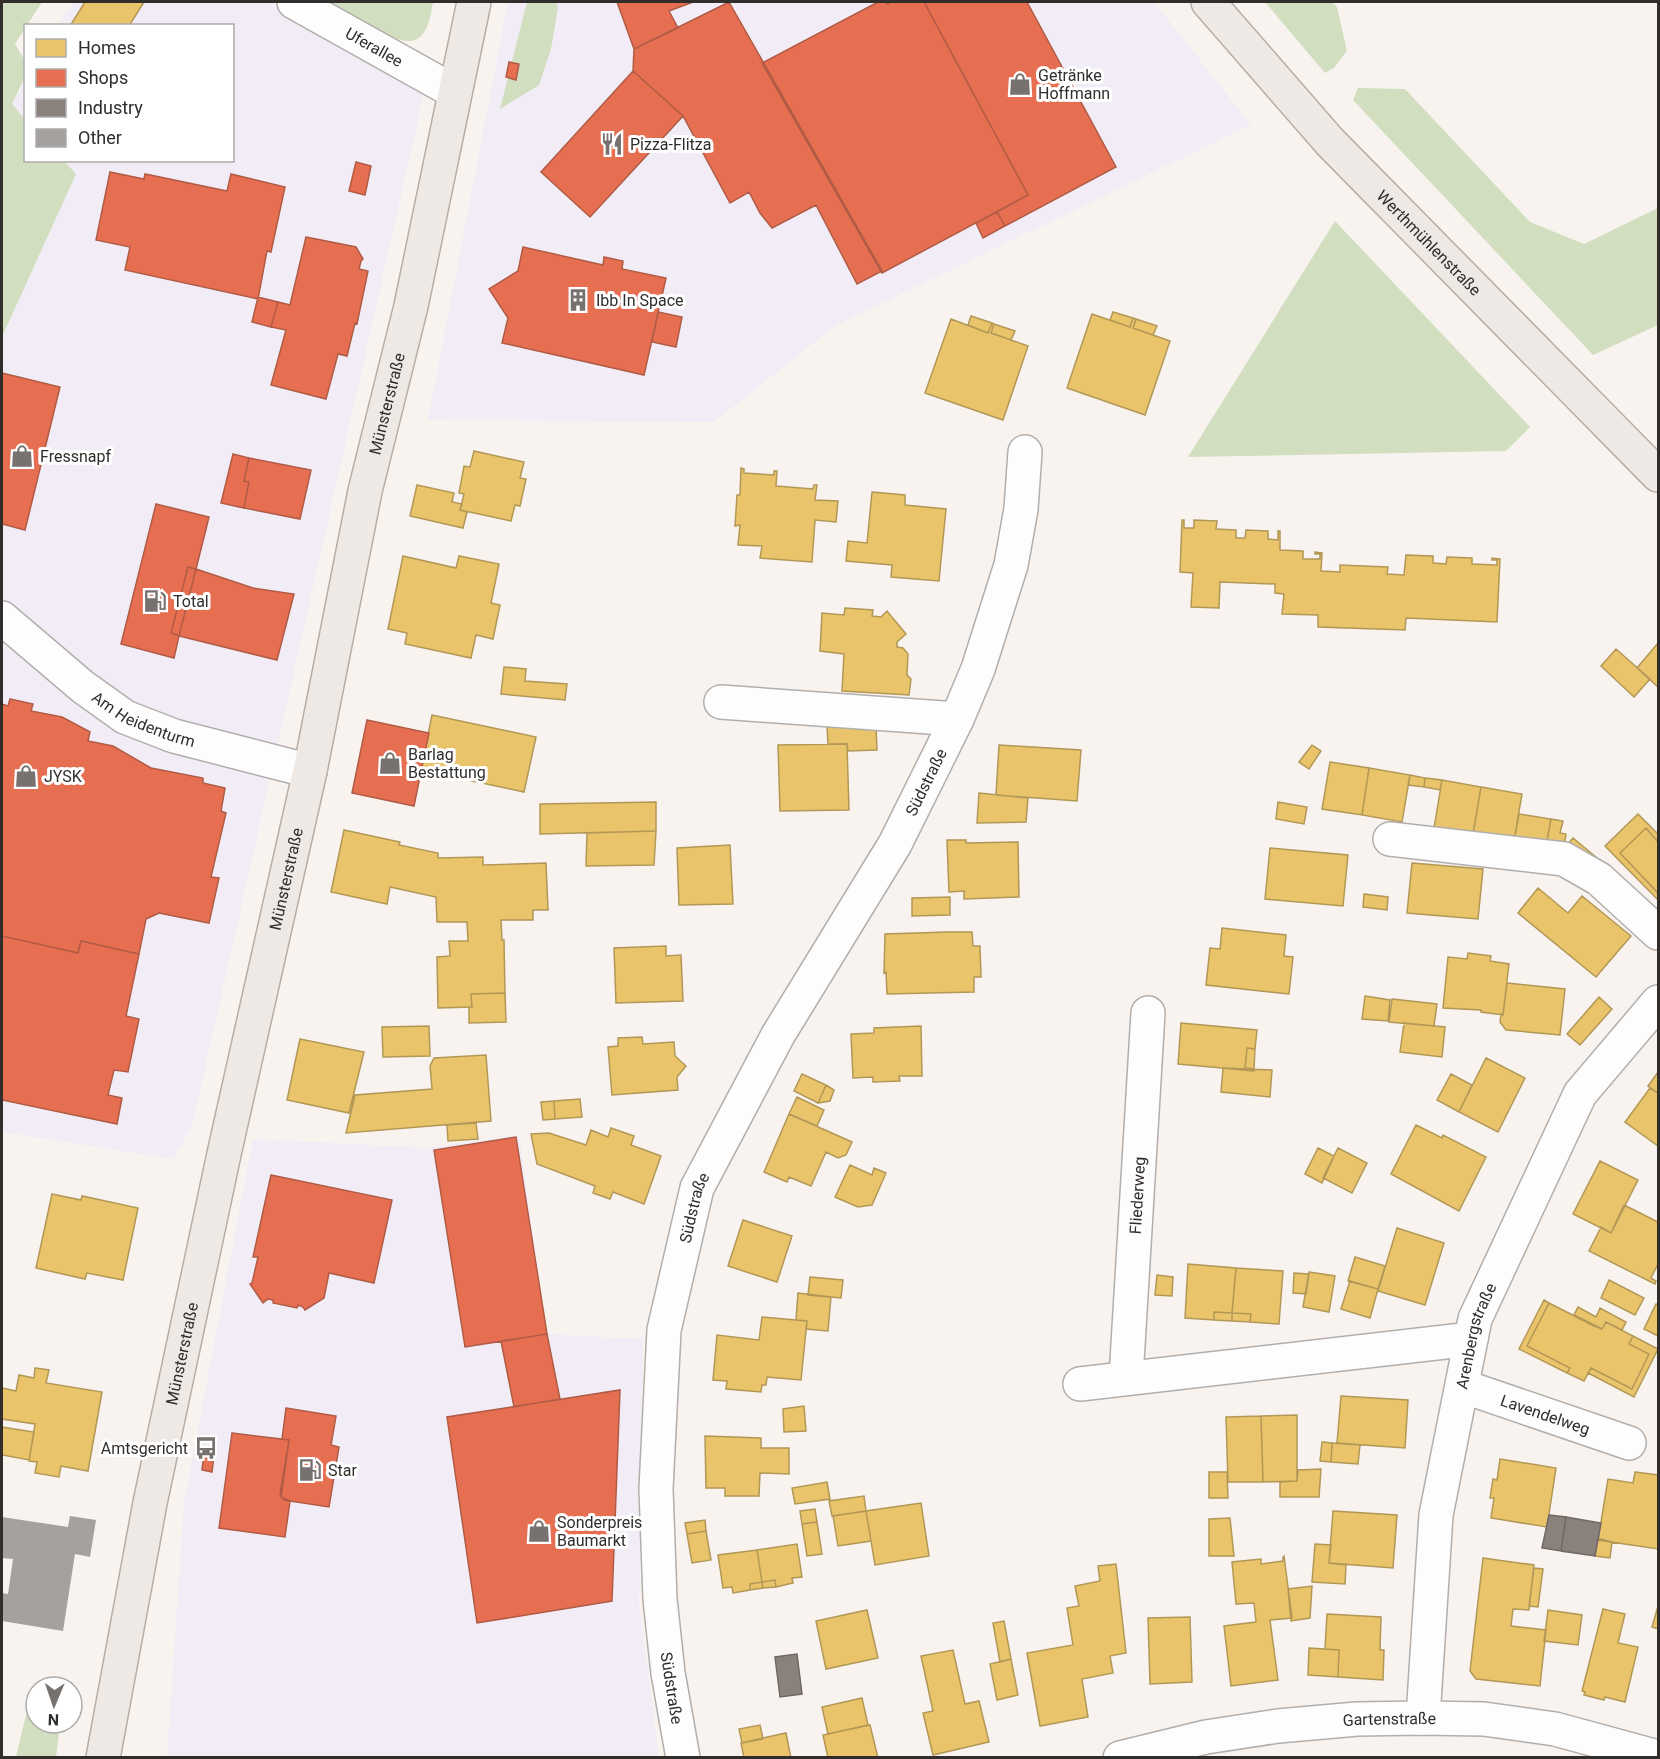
<svg xmlns="http://www.w3.org/2000/svg" width="1660" height="1759" viewBox="0 0 1660 1759" font-family="Roboto,sans-serif">
<rect width="100%" height="100%" fill="#f8f3ef"/>
<path fill="#f1ecf6" d="M73 2H273L424 93 192 1126 174 1159 2 1132V337L76 174 64 161 232 160V26L59 25Z
M508 2H1154L1251 125 835 326 714 422 428 420Z
M25 81V119L12 104Z
M519 1135 547 1334 643 1339 639 1603 659 1757 167 1758 184 1503 253 1139 427 1148Z"/>
<path fill="#d2dec0" d="M2 2H42L15 44 25 61 26 75 12 104 25 119 26 160 64 161 76 174 2 337Z
M331 2H433C431 13 429 29 420 37 403 54 349 12 331 2Z
M527 2H556L558 8 551 49 539 85 500 109Z
M1265 2H1332L1337 7 1347 51 1334 68 1325 73Z
M1358 88 1405 89 1530 222 1584 244 1658 208V325L1593 355 1353 100Z
M1335 221 1530 427 1506 451 1188 457Z
M33 1686 36 1688V1723H60L56 1757H16Z"/>
<path fill="#e9c46a" stroke="#b29757" stroke-width="1.5" d="M85 2H144L129 26H70Z
M1113 312 1133 318 1130 327 1110 320Z
M1092 314 1130 327 1133 318 1136 319 1133 328 1170 341 1145 415 1067 388Z
M971 316 992 323 988 333 968 325Z
M951 319 988 333 992 323 994 324 991 333 1028 346 1003 420 925 393Z
M1136 319 1157 326 1153 335 1133 328Z
M994 324 1015 331 1011 340 991 333Z
M474 451 524 462 520 478 526 479 520 506 515 505 511 521 460 510 464 494 459 493 464 466 470 467Z
M741 468 744 469V473L774 475V471H777L776 486 813 489 814 485H817L815 500 838 501 836 522 815 520 812 562 760 558 762 546 738 545 740 525 735 526 737 495H740Z
M417 485 454 493 452 502 462 504 460 510 467 512 463 528 410 516Z
M872 492 905 495V505L946 509 939 581 891 577 892 565 846 561 848 541 867 543Z
M1182 520H1184V528H1194V520L1217 521 1216 529 1236 530V538H1245L1246 530 1268 531V539L1278 540V531H1280V550L1303 551V559H1320V554H1315V552L1322 553 1321 571 1340 572V565L1388 567 1387 574 1404 575 1406 555 1433 556V563L1446 564 1447 557 1472 558V564L1497 565V560H1492V558L1500 559 1497 622 1406 618 1405 630 1318 627V615L1282 614 1284 594 1275 593V584L1220 582 1219 608 1191 607 1193 573 1180 572Z
M403 556 456 568 459 556 499 564 491 603 500 605 493 639 476 635 471 658 405 644 407 633 388 629Z
M845 608 873 610 872 616 881 617 887 611 906 634 897 642V647L903 648 908 654 907 675 911 679 909 695 842 691 844 654 820 651 822 613 844 615Z
M1658 643V687L1637 668Z
M1616 649 1650 679 1634 697 1601 666Z
M504 667 526 669 525 681 567 684 565 700 501 694Z
M432 715 536 737 524 792 421 770Z
M876 725 877 750 848 751 847 744H828L827 726Z
M847 744 849 810 780 811 778 745Z
M999 745 1081 750 1077 801 996 795Z
M1312 745 1321 751 1309 769 1299 762Z
M1330 762 1369 768 1362 815 1322 809Z
M1369 768 1410 775 1402 822 1362 815Z
M1410 775 1425 778 1424 787 1408 785Z
M1425 778 1442 780 1440 790 1424 787Z
M1442 780 1481 787 1473 834 1434 828Z
M1481 787 1522 794 1514 841 1473 834Z
M979 793 1028 798 1026 822 977 823Z
M656 802V831L540 834V804Z
M1278 802 1307 807 1304 824 1276 819Z
M1519 814 1551 819 1546 846 1514 841Z
M1638 814 1658 834V842L1646 828 1620 853 1658 893V900L1605 846Z
M1551 819 1563 821 1560 833 1566 834 1564 849 1546 846Z
M1646 828 1658 842V893L1620 853Z
M344 830 400 842 399 845 438 853V858L483 857V865L546 863 548 910H533V920H501L502 940H504L505 993 471 994 472 1007 438 1008 437 957 450 956 449 941H468L467 922H437L436 897 390 887 387 904 331 892Z
M656 831 654 865 586 866 587 833Z
M1573 838 1596 857 1587 869 1563 850Z
M947 840H966V843L1018 842 1019 897 964 899V891L949 892Z
M730 845 733 904 679 905 677 848Z
M1270 848 1348 855 1343 906 1265 899Z
M1412 863 1483 869 1478 919 1407 913Z
M1538 888 1568 913 1582 896 1631 936 1596 977 1518 913Z
M1364 894 1388 897 1387 910 1363 907Z
M950 897V915L912 916V898Z
M1222 928 1286 935 1284 956 1293 957 1289 994 1206 985 1210 948 1220 949Z
M947 932H972L973 946H980L981 977H974V992L887 994 886 972 884 973 885 934Z
M666 946V956L681 955 683 1001 616 1003 614 948Z
M1468 953 1491 956 1490 961 1509 964 1503 1015 1481 1012V1010L1443 1008 1448 957 1467 959Z
M1507 983 1565 989 1560 1035 1506 1030 1500 1022 1501 1014 1503 1015Z
M505 993 506 1022 469 1023V1007H472L471 994Z
M1365 996 1390 1000 1388 1021 1362 1019Z
M1599 997 1612 1009 1580 1045 1567 1034Z
M1392 999 1437 1004 1434 1026 1389 1022Z
M1181 1023 1257 1030 1255 1049 1247 1048 1245 1068 1254 1069V1071L1178 1064Z
M1404 1023 1445 1027 1442 1057 1400 1052Z
M429 1026 430 1056 383 1057 382 1027Z
M921 1026 922 1076H899L900 1081 873 1082V1077L853 1078 851 1034 874 1033V1028Z
M642 1037 643 1044 674 1042 675 1056 686 1066 677 1077 678 1090 612 1095 608 1047 618 1046V1038Z
M300 1039 364 1052 349 1113 287 1100Z
M1247 1048 1255 1049 1254 1069 1245 1068Z
M486 1055 491 1121 346 1133 355 1095 432 1089 430 1066 434 1058Z
M1486 1058 1525 1078 1498 1132 1459 1112Z
M1223 1068 1272 1070 1270 1097 1221 1092Z
M1658 1072V1093L1648 1086Z
M802 1074 826 1085 818 1103 794 1091Z
M1451 1074 1472 1085 1459 1112 1437 1100Z
M826 1085 834 1090 830 1101 818 1103Z
M1650 1088 1658 1093V1146L1625 1122Z
M797 1097 824 1110 817 1126 789 1114Z
M580 1099 582 1117 555 1119 554 1101Z
M554 1101 555 1119 543 1120 541 1102Z
M789 1114 852 1142 846 1155 838 1158 826 1152 811 1186 789 1177 787 1182 764 1172Z
M476 1123 478 1139 448 1141 447 1125Z
M1416 1125 1442 1138 1443 1135 1486 1157 1459 1211 1391 1174Z
M611 1128 634 1136 631 1145 661 1156 644 1204 613 1192 610 1199 593 1193 595 1186 537 1164 531 1134 549 1133 586 1145 591 1130 608 1137Z
M1318 1148 1334 1156 1322 1183 1305 1174Z
M1338 1148 1367 1163 1352 1193 1323 1178Z
M1600 1161 1638 1180 1611 1233 1573 1214Z
M850 1165 872 1175 874 1168 886 1173 872 1205 858 1207 835 1197Z
M52 1194 81 1200 82 1196 138 1208 123 1280 87 1273 85 1279 36 1268Z
M1624 1205 1658 1222V1264L1651 1278 1656 1281 1655 1284 1589 1251 1601 1227 1611 1233Z
M743 1220 792 1236 777 1282 728 1266Z
M1397 1228 1444 1243 1425 1305 1378 1291Z
M1355 1257 1385 1266 1378 1289 1348 1281Z
M1188 1264 1236 1268 1232 1313 1214 1312V1320L1185 1318Z
M1236 1268 1283 1271 1279 1324 1250 1322 1251 1314 1232 1313Z
M1309 1272 1335 1276 1329 1312 1303 1307Z
M1294 1273 1309 1274 1306 1294 1293 1293Z
M1157 1275 1173 1277 1172 1296 1155 1295Z
M810 1277 843 1280 841 1298 808 1295Z
M1609 1280 1644 1298 1635 1315 1601 1298Z
M1350 1281 1378 1289 1370 1318 1341 1309Z
M798 1293 831 1297 828 1331 806 1329 807 1321 796 1320Z
M1544 1300 1549 1303 1527 1346 1570 1368 1567 1373 1519 1349Z
M1549 1303 1592 1325 1602 1329 1606 1322 1633 1336 1629 1344 1649 1354 1632 1389 1591 1368 1584 1381 1567 1373 1570 1368 1527 1346Z
M1656 1304 1658 1305V1336L1644 1329Z
M1578 1307 1596 1317 1600 1308 1626 1322 1622 1330 1606 1322 1602 1329 1574 1315Z
M1214 1312 1232 1313V1321L1214 1320Z
M1232 1313 1251 1314 1250 1322 1232 1321Z
M762 1317 807 1321 801 1380 767 1377 766 1385H762L761 1392 726 1389 727 1381 713 1380 717 1335 759 1340Z
M1633 1336 1658 1349 1634 1397 1588 1373 1591 1368 1632 1389 1649 1354 1629 1344Z
M35 1368 49 1370 46 1383 102 1392 88 1471 61 1466 59 1477 35 1473 37 1462 29 1461 35 1424 2 1419V1388L16 1391 19 1375 34 1378Z
M1341 1396 1408 1400 1405 1448 1337 1443Z
M804 1406 806 1431 784 1432 783 1409Z
M1297 1415V1481L1263 1482 1261 1416Z
M1261 1416 1263 1482H1228L1226 1417Z
M2 1427 34 1432 29 1460 2 1455Z
M705 1436 761 1438V1448H789V1474L760 1473 759 1496H725V1488H706Z
M1322 1442 1332 1443 1331 1462 1320 1461Z
M1332 1443 1360 1445 1358 1464 1331 1462Z
M1500 1459 1556 1468 1547 1527 1491 1518 1494 1498H1490L1493 1479 1497 1480Z
M1321 1469 1319 1497H1280V1482L1297 1481 1298 1470Z
M1209 1472H1227L1228 1498H1209Z
M1635 1472 1658 1475V1549L1598 1540 1608 1479 1633 1483Z
M827 1482 830 1499 795 1504 792 1488Z
M864 1496 866 1511 832 1516 829 1501Z
M921 1503 929 1556 875 1565 866 1511Z
M815 1509 817 1522 802 1524 800 1511Z
M866 1511 871 1541 838 1546 833 1516Z
M1333 1511 1397 1515 1393 1568 1329 1563Z
M1230 1518 1234 1556H1209V1519Z
M705 1520 706 1531 687 1534 685 1523Z
M817 1522 822 1554 807 1556 802 1524Z
M706 1531 711 1560 692 1563 687 1534Z
M1597 1538 1612 1542 1610 1558 1595 1556Z
M797 1544 802 1577 792 1578 793 1583 776 1587 775 1580 762 1582 757 1550Z
M1315 1544 1331 1545 1329 1563 1346 1565 1345 1584 1312 1582Z
M757 1550 762 1582 750 1584V1590L733 1593 732 1587 723 1588 718 1555Z
M1284 1556 1292 1618 1270 1620 1278 1680 1231 1686 1224 1626 1256 1622 1254 1603 1236 1604 1232 1562 1261 1559V1564L1283 1561V1557Z
M1483 1558 1534 1565 1529 1610 1513 1609 1511 1626 1546 1630 1540 1686 1476 1679 1470 1671Z
M1116 1564 1126 1653 1110 1656 1113 1673 1082 1679 1088 1717 1040 1726 1027 1653 1073 1645 1067 1608 1079 1606 1075 1586 1100 1581 1098 1566Z
M1534 1568 1543 1569 1538 1607 1529 1606Z
M775 1580 776 1587 763 1588 762 1582Z
M762 1582 763 1588 750 1590V1584Z
M1312 1586 1310 1618 1291 1621 1288 1589Z
M1658 1606V1629L1652 1627Z
M1603 1609 1625 1614 1618 1643 1638 1647 1625 1702 1605 1697 1604 1700 1584 1695 1585 1692 1582 1691Z
M867 1610 878 1658 826 1669 816 1621Z
M1548 1610 1582 1615 1578 1645 1544 1641Z
M1327 1614 1381 1617 1380 1650H1384L1383 1680 1338 1677 1339 1650 1325 1649Z
M1190 1617 1192 1682 1150 1684 1148 1618Z
M1004 1621 1011 1659 1000 1662 993 1623Z
M1309 1648 1339 1650 1338 1677 1308 1675Z
M953 1650 965 1704 979 1701 989 1742 933 1755 923 1713 933 1711 921 1656Z
M1011 1659 1018 1695 997 1700 990 1664Z
M862 1698 868 1725 828 1734 822 1707Z
M760 1725 763 1739 742 1743 739 1729Z
M870 1725 878 1758H828L823 1735Z
M786 1733 791 1758H744L741 1743Z"/>
<path fill="#e76f51" stroke="#b05b46" stroke-width="1.5" d="M617 2H693L669 11 678 28 634 49Z
M729 2 882 271 857 284 816 205 772 228 760 213 749 192 730 203 683 116 633 71 634 49Z
M878 2H886L887 4 891 2H924L1028 195 882 273 762 63Z
M924 2H1027L1116 167 1005 226 997 212 1028 195Z
M509 62 519 64 516 80 506 77Z
M633 71 683 116 590 217 541 172Z
M356 162 371 166 365 195 349 191Z
M110 172 144 179 145 174 227 191 231 174 285 187 271 252 267 251 258 299 125 270 130 247 96 240Z
M997 212 1005 226 983 238 976 223Z
M306 237 356 247 363 259 361 261 359 269 368 271 357 324 355 323 347 356 338 354 326 399 271 385 286 330 271 327 278 302 290 305Z
M523 247 603 265 604 257 623 261 622 269 666 278 644 375 502 343 508 318 489 289 518 271Z
M258 297 278 302 271 327 252 322Z
M658 312 682 317 676 347 652 342Z
M2 373 60 387 25 530 2 524Z
M233 454 249 458 244 481 249 482 244 508 221 503Z
M249 458 311 470 300 519 244 508 249 482 244 481Z
M156 504 209 517 196 569 188 567 171 633 179 636 174 658 121 644Z
M188 567 196 569 179 636 171 633Z
M196 569 253 588 294 594 277 660 179 636Z
M10 699 33 704 31 711 62 717 90 732 88 741 113 746 151 768 203 778V783L225 788 221 811 226 813 211 877 219 878 209 923 159 913 146 919 139 954 81 941 78 953 2 936V704L8 706Z
M367 720 429 733 414 806 352 793Z
M2 936 78 953 81 941 139 954 126 1016 139 1019 128 1072 114 1070 108 1095 122 1098 117 1124 2 1100Z
M516 1137 547 1334 465 1347 434 1150Z
M271 1175 392 1200 374 1283 329 1273 324 1298 305 1310 303 1307 298 1305 297 1308 273 1303V1300L268 1299 263 1303 250 1284 252 1283 258 1257H253Z
M547 1334 560 1399 514 1407 501 1341Z
M620 1390 612 1601 477 1623 447 1417Z
M286 1408 336 1416 331 1445 339 1447 329 1507 290 1501 281 1497 289 1440 282 1439Z
M232 1433 289 1440 280 1494 284 1500 290 1501 285 1537 219 1528Z
M204 1453 214 1455 212 1472 202 1470Z"/>
<path fill="#8a817c" stroke="#6f6864" stroke-width="1.5" d="M1549 1515 1566 1517 1561 1551 1542 1548Z
M1566 1517 1601 1523 1595 1556 1561 1551Z
M797 1654 802 1694 780 1697 775 1657Z"/>
<path fill="#a5a19e" d="M70 1516 96 1520 90 1557 75 1554 63 1631 2 1621V1593L8 1594 13 1559 2 1558V1517L68 1527Z"/>
<g fill="none" stroke-linecap="round" stroke-linejoin="round">
<g stroke="#b2aeab" stroke-width="36">
<g id="minor">
<path id="s1" d="M294 2 455 92"/>
<path id="s2" d="M2 618 83 687 125 717 174 736 310 771"/>
<path d="M721 702 957 719"/>
<path d="M1390 839 1564 859 1599 879 1658 933"/>
<path id="s3" d="M1126 1378 1148 1013"/>
<path d="M1080 1384 1471 1339"/>
<path id="s4" d="M1462 1386 1629 1443"/>
<path id="s5" d="M1423 1718 1436 1515 1475 1319 1580 1094 1658 1002"/>
<path id="s6" d="M683 1758 668 1673 660 1599 656 1489 664 1330 697 1188 778 1035 895 844 957 719 978 669 1011 565 1021 509 1025 452"/>
<path id="s7" d="M1120 1758 1206 1737 1278 1726 1357 1719 1423 1718 1484 1719 1555 1729 1658 1757"/>
</g>
</g>
<g stroke="#b7ada4" stroke-width="36">
<g id="major">
<path id="s8" d="M1208 2 1330 142 1658 475"/>
<path id="s9" d="M103 1758 150 1503 224 1154 310 771 365 491 411 306 474 2"/>
</g>
</g>
<use href="#minor" stroke="#fefdfd" stroke-width="33"/>
<use href="#major" stroke="#eee9e4" stroke-width="33"/>
</g>
<defs>
<g id="shop-bare" transform="scale(1.8)"><path d="M-5-2.5h2.3a2.7 3.5 0 0 1 5.4 0H5L5.5 6h-11ZM-1.5-2.5h3a1.5 2.3 0 0 0-3 0Z" fill="#777270" stroke="#fff" stroke-width="2.5" paint-order="stroke"/></g>
<g id="restaurant-bare" transform="scale(1.8)"><path d="M-5-6h1v4h1v-4h1v4h1v-4h1v5L-1.5 .5V6h-2V.5L-5-1ZM5-6V6H3V1.5H1.5Q1.5-4 5-6Z" fill="#777270" stroke="#fff" stroke-width="2.5" paint-order="stroke"/></g>
<g id="building-bare" transform="scale(1.8)"><path d="M-4-6H4V6H1V3H-1V6H-4ZM-2.5-4.3h1.7v1.8h-1.7ZM.8-4.3h1.7v1.8H.8ZM-2.5-1h1.7V.8h-1.7ZM.8-1h1.7V.8H.8Z" fill="#777270" stroke="#fff" stroke-width="2.5" paint-order="stroke"/></g>
<g id="fuel-bare" transform="scale(1.8)"><path d="M-5.5-6h7V0h2V4h1.3V-2.5L3-4.5l.8-.8L6-3V5H2.5V1h-1V6h-7ZM-4.2-4.7v3.2H.2V-4.7Z" fill="#777270" stroke="#fff" stroke-width="2.5" paint-order="stroke"/></g>
<g id="bus-bare" transform="scale(1.8)"><path d="M-5-6H5V4H4V6H2V4H-2V6H-4V4H-5ZM-3.5-4V0h7V-4ZM-3.5 1.2v1.5H-2V1.2ZM2 1.2v1.5H3.5V1.2Z" fill="#777270" stroke="#fff" stroke-width="2.5" paint-order="stroke"/></g>
</defs>
<g fill-rule="evenodd">
<use href="#shop-bare" x="1020" y="84"/>
<use href="#restaurant-bare" x="612" y="144"/>
<use href="#building-bare" x="578" y="300"/>
<use href="#shop-bare" x="22" y="456"/>
<use href="#fuel-bare" x="155" y="601"/>
<use href="#shop-bare" x="390" y="763"/>
<use href="#shop-bare" x="26" y="776"/>
<use href="#bus-bare" x="206" y="1448"/>
<use href="#fuel-bare" x="310" y="1470"/>
<use href="#shop-bare" x="539" y="1531"/>
</g>
<g text-anchor="middle" stroke-width="6" stroke-linejoin="round" paint-order="stroke">
<g font-size="16" fill="#312d2b" stroke="#fff">
<text dy="6" stroke="none"><textPath href="#s1" startOffset="92">Uferallee</textPath></text>
<text dy="6" stroke="none"><textPath href="#s8" startOffset="327">Werthmühlenstraße</textPath></text>
<text dy="6" stroke="none"><textPath href="#s9" startOffset="1384">Münsterstraße</textPath></text>
<text dy="6" stroke="none"><textPath href="#s2" startOffset="176">Am Heidenturm</textPath></text>
<text dy="6" stroke="none"><textPath href="#s6" startOffset="1042">Südstraße</textPath></text>
<text dy="6" stroke="none"><textPath href="#s9" startOffset="898">Münsterstraße</textPath></text>
<text dy="6" stroke="none"><textPath href="#s3" startOffset="183">Fliederweg</textPath></text>
<text dy="6" stroke="none"><textPath href="#s6" startOffset="556">Südstraße</textPath></text>
<text dy="6" stroke="none"><textPath href="#s5" startOffset="387">Arenbergstraße</textPath></text>
<text dy="6" stroke="none"><textPath href="#s9" startOffset="412">Münsterstraße</textPath></text>
<text dy="6" stroke="none"><textPath href="#s4" startOffset="88">Lavendelweg</textPath></text>
<text transform="translate(672 1688) rotate(81)" y="6">Südstraße</text>
<text dy="6" stroke="none"><textPath href="#s7" startOffset="273">Gartenstraße</textPath></text>
</g>
<g font-size="16" fill="#312d2b" stroke="#fff" text-anchor="start">
<text x="1038" y="81">Getränke<tspan x="1038" dy="18">Hoffmann</tspan></text>
<text x="630" y="150">Pizza-Flitza</text>
<text x="596" y="306">Ibb In Space</text>
<text x="40" y="462">Fressnapf</text>
<text x="173" y="607">Total</text>
<text x="408" y="760">Barlag<tspan x="408" dy="18">Bestattung</tspan></text>
<text x="44" y="782">JYSK</text>
<text x="188" y="1454" text-anchor="end">Amtsgericht</text>
<text x="328" y="1476">Star</text>
<text x="557" y="1528">Sonderpreis<tspan x="557" dy="18">Baumarkt</tspan></text>
</g>
</g>
<rect width="1660" height="1759" fill="none" stroke="#312d2b" stroke-width="6"/>
<rect x="24" y="24" width="210" height="138" fill="#ffffff" stroke="#adabaa" stroke-width="1.5"/>
<rect x="36" y="39" width="30" height="18" fill="#e9c46a" stroke="#adabaa" stroke-width="1.5"/>
<text x="78" y="54" font-size="18" fill="#312d2b">Homes</text>
<rect x="36" y="69" width="30" height="18" fill="#e76f51" stroke="#adabaa" stroke-width="1.5"/>
<text x="78" y="84" font-size="18" fill="#312d2b">Shops</text>
<rect x="36" y="99" width="30" height="18" fill="#8a817c" stroke="#adabaa" stroke-width="1.5"/>
<text x="78" y="114" font-size="18" fill="#312d2b">Industry</text>
<rect x="36" y="129" width="30" height="18" fill="#a5a19e" stroke="#adabaa" stroke-width="1.5"/>
<text x="78" y="144" font-size="18" fill="#312d2b">Other</text>
<g transform="translate(54 1705) rotate(182)"><circle r="28" fill="#ffffff" stroke="#adabaa" stroke-width="1.5"/>
<path d="M0-4.5L10 22L0 15L-10 22Z" fill="#777270"/>
<text y="-9" font-size="16" font-weight="bold" text-anchor="middle" fill="#312d2b">N</text>
</g>
</svg>
